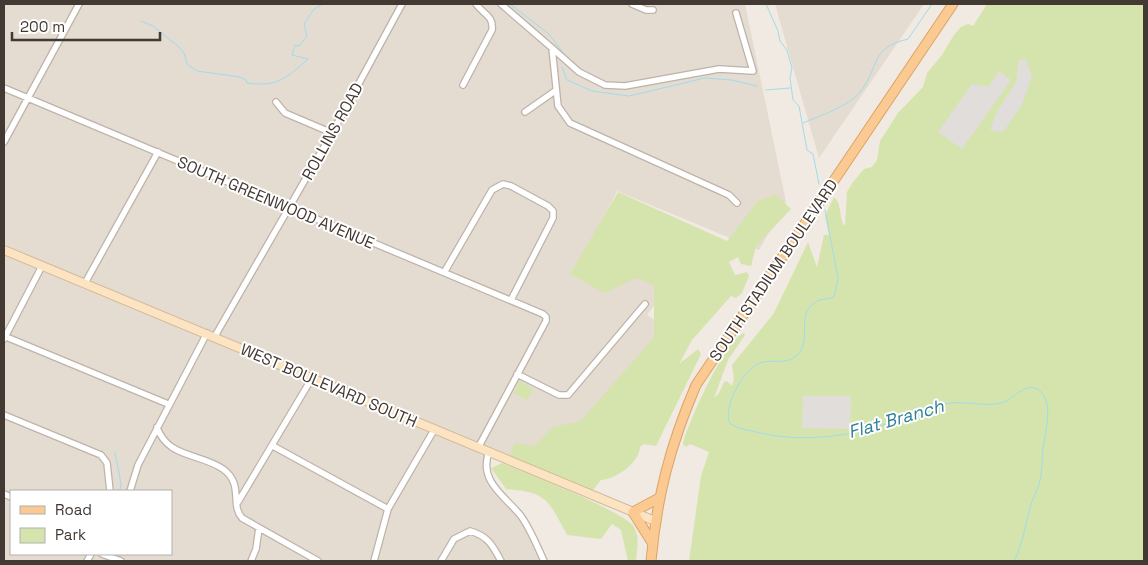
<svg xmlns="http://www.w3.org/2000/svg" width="1148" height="565" viewBox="0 0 1148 565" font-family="'Space Grotesk',sans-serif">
<rect width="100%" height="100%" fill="#f0eae2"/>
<path fill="#e4dbd1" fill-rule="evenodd" d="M4 4H745L786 202 759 250 617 191 591 241 670 283 647 315 671 332 586 432 544 444 529 465 490 449 485 471 521 516 544 561H4ZM11 491H171V554H11Z
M775 4H924L819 158Z"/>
<path fill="#d5e4ac" d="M987 4H1144V561H689L701 476 709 452 690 444 686 447 683 444C688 423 725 340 744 333L745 335 728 360 714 398 719 393 724 382 727 381 732 386 734 379 732 365 774 313 808 242 817 267 824 235H829L825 216 834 197C843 204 838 219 845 226L847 192 853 182 864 169 872 167 877 160 880 141 898 113 923 87 927 73 942 55 954 35 961 27 968 24 973 26Z
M618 192 727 241 757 202 775 194 791 209 756 246 751 266 741 264 738 257 729 262 735 275 747 272 749 276 742 293 736 298 731 296 692 340 679 364 698 349 701 354 656 446 644 444 640 447C639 463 616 479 601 480L593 490 509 455 515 443 535 446 553 427 581 421 654 337V285L636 278 605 293 570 274Z
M520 381 533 389 527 400 514 393Z
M502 463C525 473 624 511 634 527 640 538 637 550 636 561H628L621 530 612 524 601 539 567 535C548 500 548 492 506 489L491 468Z"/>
<path fill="#e1dddb" d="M1026 59 1032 76 1022 105 1003 132 990 130 996 113 1016 82 1019 60Z
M999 71 1011 80 962 149 938 132 972 84 988 87Z
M803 396H851L850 429 802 428Z"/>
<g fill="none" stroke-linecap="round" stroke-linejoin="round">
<path stroke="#a0dbec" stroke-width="1" d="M510 4 549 34 564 54
M766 4 778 31 780 41 787 50 792 68 790 78 793 100 799 106 807 150 813 154 819 184
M141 21 153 26 179 47 184 53 187 64 197 71 240 77 246 80 247 83C279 87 286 78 308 59L292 55 295 45 299 46 307 36 304 24 314 9 323 4
M562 67 567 80 592 91 629 96 705 78 732 80 757 86
M766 90 790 88
M803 123C819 116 850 106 861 91 880 65 870 48 908 39L932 4
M825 210 838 278 834 297C828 300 821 298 816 302 794 315 814 340 796 356 788 364 773 360 763 362 744 366 724 405 729 422 737 430 746 429 756 432 800 443 848 437 890 423 911 417 930 406 951 403 968 401 988 408 1004 402 1015 398 1027 380 1040 391 1054 403 1045 434 1043 449 1042 462 1042 479 1037 490 1035 496 1031 501 1030 508 1025 526 1023 544 1014 561
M115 453 121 483 120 491"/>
<g stroke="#beb3a9" stroke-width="8">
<path id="minor" d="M501 4 552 48 558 106 570 123 729 195 737 203
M632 4 646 10H653
M552 48 579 72 605 85 625 86 719 69 753 71 736 13
M463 85 492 30C494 16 483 14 476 4
M4 88 543 314 546 317V321L478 448
M276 102 285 113 332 133
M525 112 555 91
M4 142 79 4
M445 271 492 190 503 184 511 186 548 206 553 211V218L511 300
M85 283 158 152
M4 336 168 404
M215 336 332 133 402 4
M4 339 42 266
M517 374 559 395H568L645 304
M4 415 101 455 107 463 110 491
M157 427C167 458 200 453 223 469 244 484 230 505 242 518L318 561
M273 446 388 509
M489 452C478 481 505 496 521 516 531 530 537 546 544 561
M130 491 138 465 207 333
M4 494 11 497
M238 502 312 378
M102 554 121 561
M87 561 91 554
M251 561 256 549 259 528
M374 561 388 509 434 430
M441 561 454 539 470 531C488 536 493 546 501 561"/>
</g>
<g stroke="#d2b796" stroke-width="10">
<path id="secondary" d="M4 250 655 521"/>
</g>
<g stroke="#dea363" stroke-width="11">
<path id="primary" d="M653 544 633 512 659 498
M651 561C657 496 670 446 696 385L953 4"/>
</g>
<use href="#minor" stroke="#fff" stroke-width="5.5"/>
<use href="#secondary" stroke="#fce3c1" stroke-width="8"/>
<use href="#primary" stroke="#faca92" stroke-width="9"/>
</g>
<g text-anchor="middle" stroke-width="4" stroke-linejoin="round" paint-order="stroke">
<g font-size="16" fill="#423933" stroke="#fff">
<text transform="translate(332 131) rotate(-61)" y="6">ROLLINS ROAD</text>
<text transform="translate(276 202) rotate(23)" y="6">SOUTH GREENWOOD AVENUE</text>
<text transform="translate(773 270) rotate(-56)" y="6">SOUTH STADIUM BOULEVARD</text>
<text transform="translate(329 385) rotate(23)" y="6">WEST BOULEVARD SOUTH</text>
</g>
<g font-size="18" font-style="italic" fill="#2f7f99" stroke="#fff">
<text transform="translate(896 419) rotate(-16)" y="6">Flat Branch</text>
</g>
</g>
<rect width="1148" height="565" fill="none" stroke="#423933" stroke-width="10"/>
<rect x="10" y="490" width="162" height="65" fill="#ffffff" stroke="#b3b0ad"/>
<rect x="20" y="506" width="25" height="8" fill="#faca92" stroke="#b3b0ad"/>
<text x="55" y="515" font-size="15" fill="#423933">Road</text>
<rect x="20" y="528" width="25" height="15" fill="#d5e4ac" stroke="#b3b0ad"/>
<text x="55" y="540" font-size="15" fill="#423933">Park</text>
<path d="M12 32v8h148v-8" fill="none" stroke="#423933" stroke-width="2.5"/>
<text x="20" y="32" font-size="15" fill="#423933" stroke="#ffffff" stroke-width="4" paint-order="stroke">200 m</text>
</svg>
